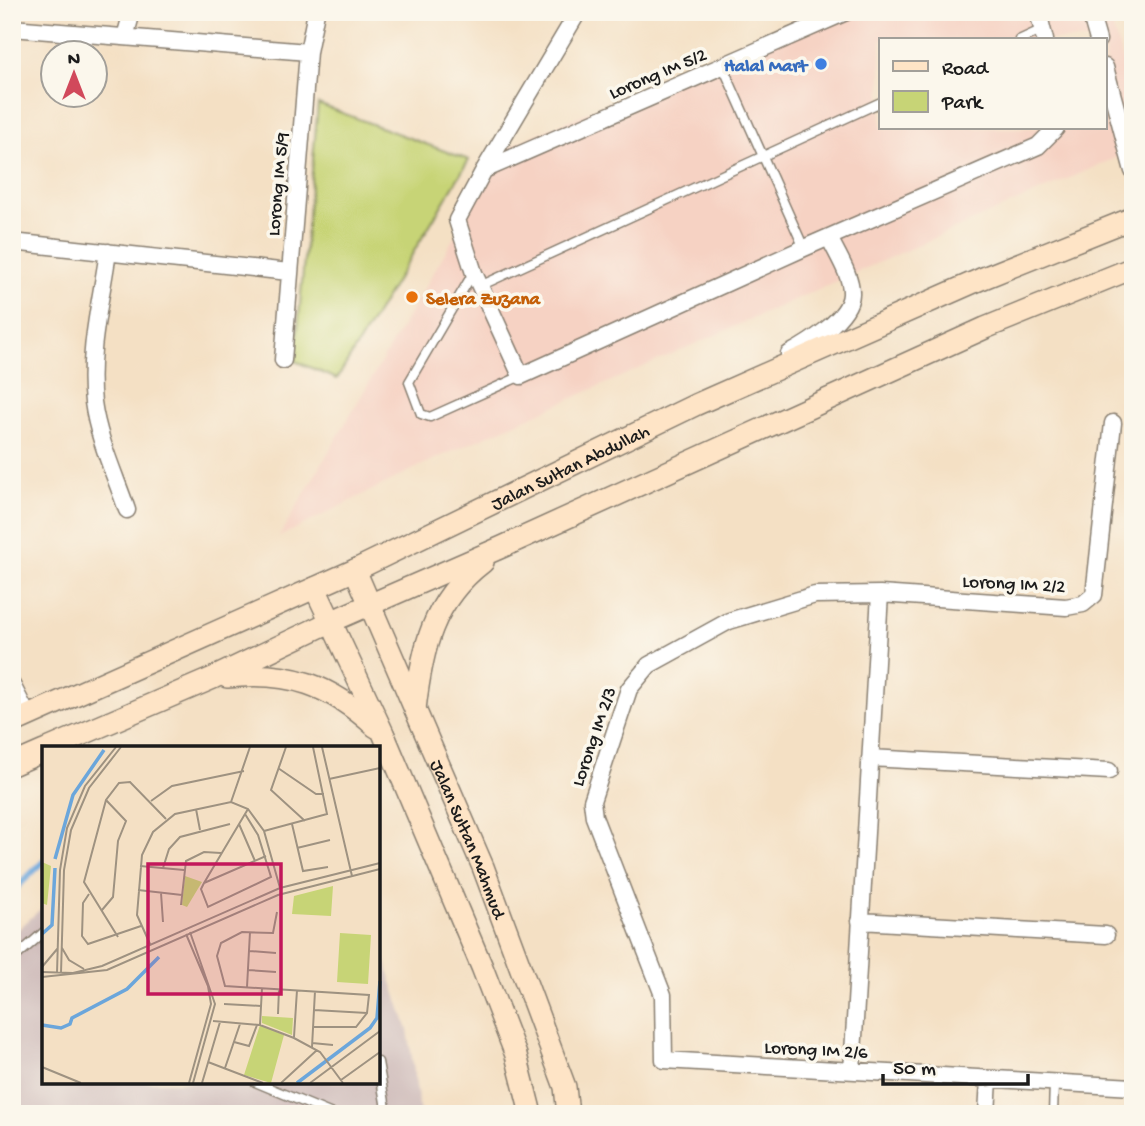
<svg xmlns="http://www.w3.org/2000/svg" width="1145" height="1126" viewBox="0 0 1145 1126" font-family="'Gochi Hand',sans-serif">
<rect width="100%" height="100%" fill="#fbf7ec"/>
<filter id="ink" filterUnits="userSpaceOnUse"><feTurbulence type="fractalNoise" baseFrequency=".0143" numOctaves="2"/><feDisplacementMap in="SourceGraphic" scale="14" xChannelSelector="R" yChannelSelector="G"/><feConvolveMatrix kernelMatrix="1 2 1 2 8 2 1 2 1" color-interpolation-filters="sRGB"/></filter>
<filter id="wash" filterUnits="userSpaceOnUse"><feTurbulence type="fractalNoise" baseFrequency=".00686" numOctaves="4" result="noise"/><feDisplacementMap in="SourceGraphic" scale="28" xChannelSelector="R" yChannelSelector="G"/><feGaussianBlur stdDeviation="1.57" result="paint"/><feColorMatrix in="noise" values="0 0 0 0 0 0 0 0 0 0 0 0 0 0 0 0 0 1.4 0 .05"/><feComposite in="paint" operator="in"/></filter>
<g filter="url(#wash)">
<rect width="100%" height="100%" fill="#f4e0c4"/>
<path fill="#f6d2c3" fill-rule="evenodd" d="M817 12H1108L1133 93V150L428 462 279 537 506 148ZM881 40H1105V128H881Z"/>
<path fill="#d1bfbd" d="M44 906V1082H378V940L408 1030 420 1114H12V935Z"/>
<path fill="#c7d476" stroke="#727849" stroke-width="2" d="M318 104 469 160 337 379 295 361Z"/>
<g fill="none" stroke-linecap="round" stroke-linejoin="round">
<path stroke="#6ba6db" stroke-width="6" d="M12 892 44 861"/>
</g>
</g>
<g filter="url(#ink)">
<g fill="none" stroke-linecap="round" stroke-linejoin="round">
<g stroke="#887e70" stroke-width="11">
<path id="lane" d="M1019 40 1043 29
M723 67 804 248
M473 273 409 382 421 414 430 417 521 376
M480 286 881 102
M12 960 44 932
M378 1062 387 1114
M255 1082 332 1114
M1053 1114 1054 1083"/>
</g>
<g stroke="#887e70" stroke-width="19">
<path id="street" d="M578 12 484 170 457 220 474 273 521 376 804 248 1038 146 1056 128
M1038 12 1045 40
M1090 12 1098 40
M12 28 308 52
M125 37 132 12
M1105 67 1133 171
M484 170 846 12
M12 242 289 272
M108 252C101 300 87 355 93 402 98 439 115 475 127 510
M789 354C808 344 850 318 851 294 852 276 836 253 829 237
M283 360 308 52 316 12
M1113 423 1094 595 1083 604 1066 607 880 594 815 595 729 621 649 665 629 689 592 801 594 817 663 995 664 1060 1133 1087
M12 685 28 716
M870 758 1109 771
M860 921 1106 935
M852 1071 880 594
M987 1114 989 1079
M1133 1114V1111"/>
</g>
<g stroke="#887e70" stroke-width="24">
<g id="secondary">
<path id="s1" d="M355 570 483 867 565 1087 568 1114"/>
<path d="M315 588 383 733 482 967 516 1055 531 1114"/>
<path d="M227 677C290 670 330 685 376 727"/>
<path d="M415 709C422 649 432 601 483 562"/>
<path id="s2" d="M12 723 355 570 695 405 981 279 1133 218"/>
<path d="M50 748 213 678 330 622 502 547 985 328 1133 268"/>
<path d="M12 765 44 751"/>
</g>
</g>
<use href="#lane" stroke="#fff" stroke-width="8"/>
<use href="#street" stroke="#fff" stroke-width="16"/>
<use href="#secondary" stroke="#fee4c6" stroke-width="21"/>
</g>
</g>
<circle fill="#3f7fe0" stroke="#fbf7ec" stroke-width="2.5" cx="821" cy="64" r="7"/>
<circle fill="#e8710a" stroke="#fbf7ec" stroke-width="2.5" cx="412" cy="297" r="7"/>
<g text-anchor="middle" stroke-width="7" stroke-linejoin="round" paint-order="stroke">
<g font-size="19" font-weight="bold" fill="#366cbe" stroke="#fbf7ec" text-anchor="end">
<text x="807" y="71">Halal Mart</text>
</g>
<g font-size="19" fill="#1c1c1c" stroke="#fbf7ec">
<text transform="translate(657 72) rotate(-23)" y="7">Lorong IM 5/2</text>
<text transform="translate(276 184) rotate(-85)" y="7">Lorong IM 5/9</text>
<text dy="7" stroke="none"><textPath href="#s2" startOffset="614">Jalan Sultan Abdullah</textPath></text>
<text transform="translate(1014 582) rotate(3)" y="7">Lorong IM 2/2</text>
<text transform="translate(592 736) rotate(-71)" y="7">Lorong IM 2/3</text>
<text dy="7" stroke="none"><textPath href="#s1" startOffset="292">Jalan Sultan Mahmud</textPath></text>
<text transform="translate(816 1048) rotate(3)" y="7">Lorong IM 2/6</text>
</g>
<g font-size="19" font-weight="bold" fill="#c56008" stroke="#fbf7ec" text-anchor="start">
<text x="426" y="304">Selera Zuzana</text>
</g>
</g>
<g transform="translate(42 746)">
<rect width="338" height="338" fill="#f4e0c4"/>
<path d="M0 116 9 120 5 159 0 157ZM143 130 160 136 145 161 140 159ZM291 140 289 170 250 168 252 150ZM298 187 329 189 326 238 295 236ZM220 270 251 272 250 289 220 277ZM218 279 242 289 229 337 202 329Z" fill="#c7d476"/>
<path fill="none" stroke="#6ba6db" stroke-width="3.5" d="M13 113 31 49 62 4M0 188 10 179 13 122M0 279 19 282 28 278 30 272 85 243 117 211M255 337 328 282 335 272 338 235"/>
<path fill="none" stroke="#9e9281" stroke-width="2" d="M244 1 229 44 263 75M280 1 310 130M236 22 274 48H282M287 33 338 22M109 55 130 40 202 25M189 56 208 1M154 63 158 84M203 68 216 89 229 131 166 161 159 143 162 137 203 68 206 63M197 78 213 115M250 78 261 125 286 121M222 85 285 68 271 1M255 102 288 94M98 120 142 124M121 122 127 103 138 91 188 78M162 137 224 110M96 144 140 149M119 147 121 176M47 148 41 157 40 190 46 198 99 180M139 159 144 115 162 106 179 107M60 164 71 151 76 95 84 75 64 54M235 166 231 187 200 186 179 197 175 210 183 240 327 249 325 267 314 281H271M148 186 173 258 151 337M144 188 166 240 169 258 147 337M76 191 42 136 64 54 77 37 88 36 124 73M108 198 95 169 100 109 111 86 133 68 189 56 206 63 222 85 238 142M20 202 27 214 42 223M207 205 234 207M0 221 16 202M206 224 234 226M0 226 31 227 60 220 238 142 338 117M15 227 18 124 25 82 43 40 74 1M19 227 22 124 29 84 47 42 79 1M0 231 65 224 236 149 338 123M205 241 208 186M182 258 219 260M272 264 325 267M236 268 237 243M171 275 218 279 252 292 278 306 301 337M218 279 220 242M252 291 255 244M192 296 207 300 215 279M270 297 291 299M270 301 273 245M166 316 221 337M0 321 39 337M183 322 198 278M299 334 338 306M160 337 178 276M239 337 275 304M268 337 338 285"/>
<path fill="#c2185b" fill-opacity="0.15" stroke="#c2185b" stroke-width="3.5" d="M106 118H239V248H106Z"/>
<rect width="338" height="338" fill="none" stroke="#1c1c1c" stroke-width="3.5"/>
</g>
<rect width="1145" height="1126" fill="none" stroke="#fbf7ec" stroke-width="42"/>
<rect x="879" y="38" width="228" height="91" fill="#fbf7ec" stroke="#a29f99" stroke-width="2"/>
<rect x="893" y="61" width="35" height="10" fill="#fee4c6" stroke="#a29f99" stroke-width="2"/>
<text x="942" y="74" font-size="21" fill="#1c1c1c">Road</text>
<rect x="893" y="91" width="35" height="21" fill="#c7d476" stroke="#a29f99" stroke-width="2"/>
<text x="942" y="108" font-size="21" fill="#1c1c1c">Park</text>
<g transform="translate(74 74)"><circle r="33" fill="#fbf7ec" stroke="#a29f99" stroke-width="2"/>
<path d="M0-5L12 26L0 18L-12 26Z" fill="#d1495b"/>
<text y="-10" font-size="19" font-weight="bold" text-anchor="middle" fill="#1c1c1c">N</text>
</g>
<path d="M883 1074v10h145v-10" fill="none" stroke="#1c1c1c" stroke-width="3.5"/>
<text x="893" y="1074" font-size="21" fill="#1c1c1c" stroke="#fbf7ec" stroke-width="5" paint-order="stroke">50 m</text>
</svg>
